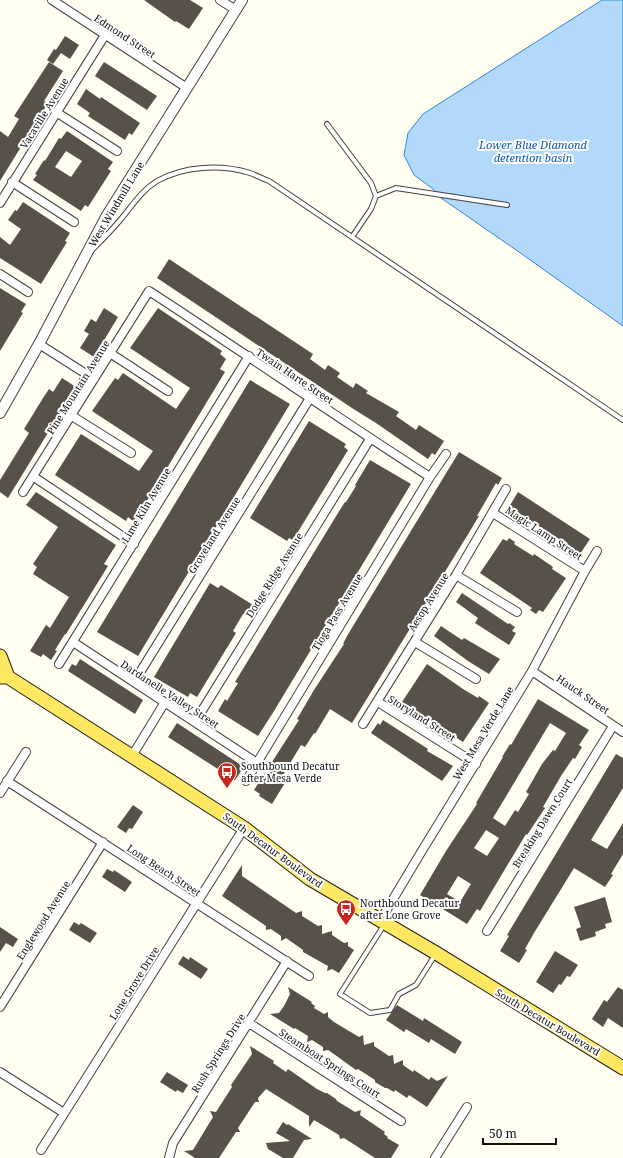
<svg xmlns="http://www.w3.org/2000/svg" width="623" height="1158" viewBox="0 0 623 1158" font-family="'Noto Serif',serif">
<rect width="100%" height="100%" fill="#fffef1"/>
<path fill="#b2d8fa" stroke="#3486d6" d="M602 0H623V326L519 252 441 198 433 189 414 175 404 155 408 133 423 114Z"/>
<path fill="#58514a" fill-rule="evenodd" d="M144 0H190L203 8 189 29 176 21 175 22Z
M65 36 79 45 70 59 61 53 53 64 47 60 54 49 56 50Z
M49 62 63 71 44 101 48 103 0 181V131L8 137 19 119 14 116Z
M104 62 157 96 147 110 95 76Z
M86 89 100 99 101 97 140 123 132 135 129 133 125 140 88 116 90 113 77 104Z
M67 131 113 162 108 169 111 171 88 207 85 205 81 211 33 180 37 175 35 174 44 160 45 161 59 138 61 139ZM66 151 82 161 71 177 55 167Z
M23 202 70 233 65 241 67 242 41 284 0 258V237L10 245 21 229 8 220 15 210 17 211Z
M169 259 313 354 310 359 325 370 328 365 340 373 337 377 353 388 356 383 368 391 366 393 399 412 396 416 416 430 419 425 444 441 435 455 432 453 428 459 376 423 355 410 157 278Z
M0 288 26 304 21 312 23 313 0 351Z
M104 308 118 317 94 357 80 348 89 334 84 331 91 319 96 322Z
M158 308 222 351 220 354 226 359 220 369 225 372 141 511 134 522 128 517 126 521 55 475 81 434 139 471 153 451 92 411 115 378 118 380 123 373 176 409 190 388 130 348Z
M62 378 76 387 8 498 0 492V480L29 433 24 429 43 398 49 389 53 392Z
M250 380 290 404 138 656 97 632Z
M309 421 346 444 344 447 348 450 293 540 289 538 287 541 250 518Z
M459 452 502 478 498 485 496 483 477 516H479L470 531 352 723 330 709 315 734 314 733 305 747 301 745 283 775 288 778 272 804 259 796 260 794 254 790 299 720 297 719 314 690 344 644H343L347 636Z
M370 460 411 484 274 711 258 736 218 711 225 699 227 701 238 683 235 682 338 513 345 502H346L356 486 355 485Z
M36 492 116 545 104 564 108 566 66 634H65L55 650 57 651 51 660 43 654 41 657 30 651 46 625 50 628 69 597 33 574 37 567 33 564 58 527 26 505Z
M518 492 590 539 580 554 570 547V546L509 507Z
M509 538 515 542 514 544 533 556 534 554 540 558 553 567 552 569 566 578 543 612 539 610 536 614 530 610 532 608 480 573 503 539 507 541Z
M210 583 218 588 221 585 253 605 246 616 243 614 233 631 236 633 197 697 190 693 188 697 154 677Z
M462 593 508 624 509 623 515 627 512 631 516 633 509 645 475 623 478 618 456 602Z
M441 626 462 640 464 638 500 659 489 674 468 661 434 636Z
M80 659 143 700 135 714 68 671 72 664 76 666Z
M427 664 463 689 478 698 479 696 489 703 463 742 402 702Z
M538 699 589 730 579 745 582 747 575 759 573 758 561 776 543 807 545 808 527 835 526 834 480 911 477 909 467 924 420 895 446 851 477 804 476 803 503 757H502L510 744 511 745ZM550 723 566 733 555 751 553 750 542 764 526 792 529 794 518 812 515 810 505 826 493 818ZM486 830 499 838 487 856 474 848ZM458 876 471 884 460 902 447 894Z
M383 720 428 749 427 751 453 766 442 781 371 733 378 723 380 725Z
M177 723 244 767 235 780 168 737Z
M616 754 623 758V788L591 840 607 849 623 823V854L611 874 613 875 605 887 574 868 534 933 525 949 527 950 519 963 500 951 509 936 507 935Z
M133 805 143 812 132 829 129 828 126 833 117 827Z
M242 865V876L296 913 302 911V916L318 926 322 925V934L332 931V935L344 943 348 942V946L354 950 339 973 332 969 327 971 328 966 303 952V950L286 938 281 941V936L271 929 266 930V926L222 896Z
M107 869 113 872 114 870 132 882 125 892 102 877Z
M605 897 612 922 605 924 606 928 595 932 596 936 580 941 576 929 581 927 574 907Z
M74 922 79 925 81 923 97 933 90 943 69 930Z
M0 927 18 939 13 947 6 943 0 952Z
M555 951 578 965 570 977 567 976 561 985 559 984 553 993 536 982Z
M183 956 189 960 190 957 208 969 201 979 178 964Z
M288 987 312 1002 311 1003 315 1006 314 1008 324 1014 328 1012V1017L334 1022 359 1037 363 1035 364 1045 374 1042V1046L389 1056 393 1055 394 1064 403 1060V1065L413 1072 414 1070 429 1080 431 1077 437 1081 448 1076 427 1107 409 1095 407 1098 395 1090 394 1092 387 1088H385L375 1082V1080L358 1069 356 1070 331 1052 328 1050 323 1051V1047L312 1040 307 1042 308 1036 295 1028 294 1029 270 1014 279 1013 284 1006 290 994Z
M618 987 623 990V1028L608 1018 603 1027 592 1019 604 1000 607 1002Z
M397 1005 423 1021 424 1018 462 1042 455 1054 431 1039 429 1043 406 1029 404 1032 386 1020Z
M250 1046 274 1061 273 1063 286 1072 288 1069 317 1089 325 1093H327L336 1099 337 1101 355 1112 361 1110 360 1115 385 1132 384 1134 388 1137 387 1138 399 1145 391 1158H375L344 1138 340 1139 339 1135 314 1120 309 1127V1116L266 1089 258 1098 259 1102H255L238 1128 240 1132H236L219 1158H195L184 1151 193 1150 213 1117 210 1111 216 1112 232 1087 231 1085 252 1054Z
M167 1072 188 1085 183 1093 177 1090 176 1092 160 1082Z
M283 1122 287 1125 288 1124 312 1139 304 1140 293 1158H283L268 1149 266 1143 290 1141 276 1133Z"/>
<g fill="none" stroke-linecap="round" stroke-linejoin="round">
<g stroke="#424242" stroke-width="6">
<path id="service" d="M327 124 371 183 376 196 371 209 352 237
M376 196 396 188 507 205
M92 250C102 240 112 230 121 219 132 206 142 190 157 181 184 166 220 164 250 173 256 175 263 179 269 181L623 420
M384 925 340 994 370 1013 390 1010 399 994 416 985 435 955"/>
</g>
<g stroke="#424242" stroke-width="10">
<path id="minor" d="M52 0 187 88
M220 0 236 10
M56 112 117 151
M12 182 74 222
M0 203 105 35
M0 274 28 292
M39 344 94 379
M110 353 168 391
M72 416 131 453
M34 477 134 544
M23 492 149 291C243 352 335 416 430 477
M493 513 585 571
M456 575 517 612
M73 642 257 763
M415 642 476 679
M59 664 249 356
M532 671 623 732
M134 682 310 398
M378 702 476 764
M195 722 370 439
M363 724 456 575 506 489
M132 756 165 702
M7 781 309 976
M246 781 430 477 446 454
M0 793 26 752
M380 921 420 854 532 671 585 571 597 551
M487 931 613 726
M0 1007 103 842
M249 1023 401 1121
M0 1072 64 1113
M41 1150 244 828
M169 1158 173 1143 287 961
M435 1158 467 1107"/>
</g>
<g stroke="#424242" stroke-width="12">
<path id="tertiary" d="M0 413 39 344 106 217 242 0"/>
</g>
<g stroke="#202020" stroke-width="15">
<path id="primary" d="M0 656 8 677
M0 677H8L244 828 310 879 436 953 623 1068"/>
</g>
<use href="#service" stroke="#fff" stroke-width="4"/>
<use href="#minor" stroke="#fff" stroke-width="8"/>
<use href="#tertiary" stroke="#fff" stroke-width="10"/>
<use href="#primary" stroke="#ffe761" stroke-width="13"/>
</g>
<defs>
<g id="bus-pin" transform="scale(1)"><path d="M0 17L-7.5 6A9.5 9.5 0 1 1 7.5 6Z" fill="#c9251d" stroke="#fff"/><path d="M-5-6H5V4H4V6H2V4H-2V6H-4V4H-5ZM-3.5-4V0h7V-4ZM-3.5 1.2v1.5H-2V1.2ZM2 1.2v1.5H3.5V1.2Z" fill="#fff"/></g>
</defs>
<g fill-rule="evenodd">
<use href="#bus-pin" x="227" y="772"/>
<use href="#bus-pin" x="346" y="909"/>
</g>
<g text-anchor="middle" stroke-width="4" stroke-linejoin="round" paint-order="stroke">
<g font-size="10" fill="#0f0f0f" stroke="#fff">
<text transform="translate(125 36) rotate(33)" y="4">Edmond Street</text>
<text transform="translate(44 113) rotate(-58)" y="4">Vacaville Avenue</text>
<text transform="translate(116 204) rotate(-59)" y="4">West Windmill Lane</text>
<text transform="translate(295 376) rotate(34)" y="4">Twain Harte Street</text>
<text transform="translate(78 387) rotate(-58)" y="4">Pine Mountain Avenue</text>
<text transform="translate(146 505) rotate(-59)" y="4">Lime Kiln Avenue</text>
<text transform="translate(544 533) rotate(33)" y="4">Magic Lamp Street</text>
<text transform="translate(214 535) rotate(-58)" y="4">Groveland Avenue</text>
<text transform="translate(274 575) rotate(-58)" y="4">Dodge Ridge Avenue</text>
<text transform="translate(428 602) rotate(-58)" y="4">Aesop Avenue</text>
<text transform="translate(337 612) rotate(-59)" y="4">Tioga Pass Avenue</text>
<text transform="translate(170 694) rotate(33)" y="4">Dardanelle Valley Street</text>
<text transform="translate(583 694) rotate(34)" y="4">Hauck Street</text>
<text transform="translate(422 718) rotate(32)" y="4">Storyland Street</text>
<text transform="translate(483 733) rotate(-59)" y="4">West Mesa Verde Lane</text>
<text transform="translate(542 823) rotate(-58)" y="4">Breaking Dawn Court</text>
<text transform="translate(273 850) rotate(36)" y="4">South Decatur Boulevard</text>
<text transform="translate(164 870) rotate(33)" y="4">Long Beach Street</text>
<text transform="translate(43 920) rotate(-58)" y="4">Englewood Avenue</text>
<text transform="translate(134 983) rotate(-58)" y="4">Lone Grove Drive</text>
<text transform="translate(548 1022) rotate(31)" y="4">South Decatur Boulevard</text>
<text transform="translate(218 1053) rotate(-58)" y="4">Rush Springs Drive</text>
<text transform="translate(330 1063) rotate(33)" y="4">Steamboat Springs Court</text>
</g>
<g font-size="10" fill="#0f0f0f" stroke="#fff" text-anchor="start">
<text x="241" y="770">Southbound Decatur<tspan x="241" dy="12">after Mesa Verde</tspan></text>
<text x="360" y="907">Northbound Decatur<tspan x="360" dy="12">after Lone Grove</tspan></text>
</g>
<g font-size="11" font-style="italic" fill="#0f58aa" stroke="#fff">
<text x="533" y="149">Lower Blue Diamond<tspan x="533" dy="13">detention basin</tspan></text>
</g>
</g>
<path d="M483 1138v6h73v-6" fill="none" stroke="#0f0f0f" stroke-width="2"/>
<text x="489" y="1138" font-size="12" fill="#0f0f0f" stroke="#ffffff" stroke-width="3" paint-order="stroke">50 m</text>
</svg>
